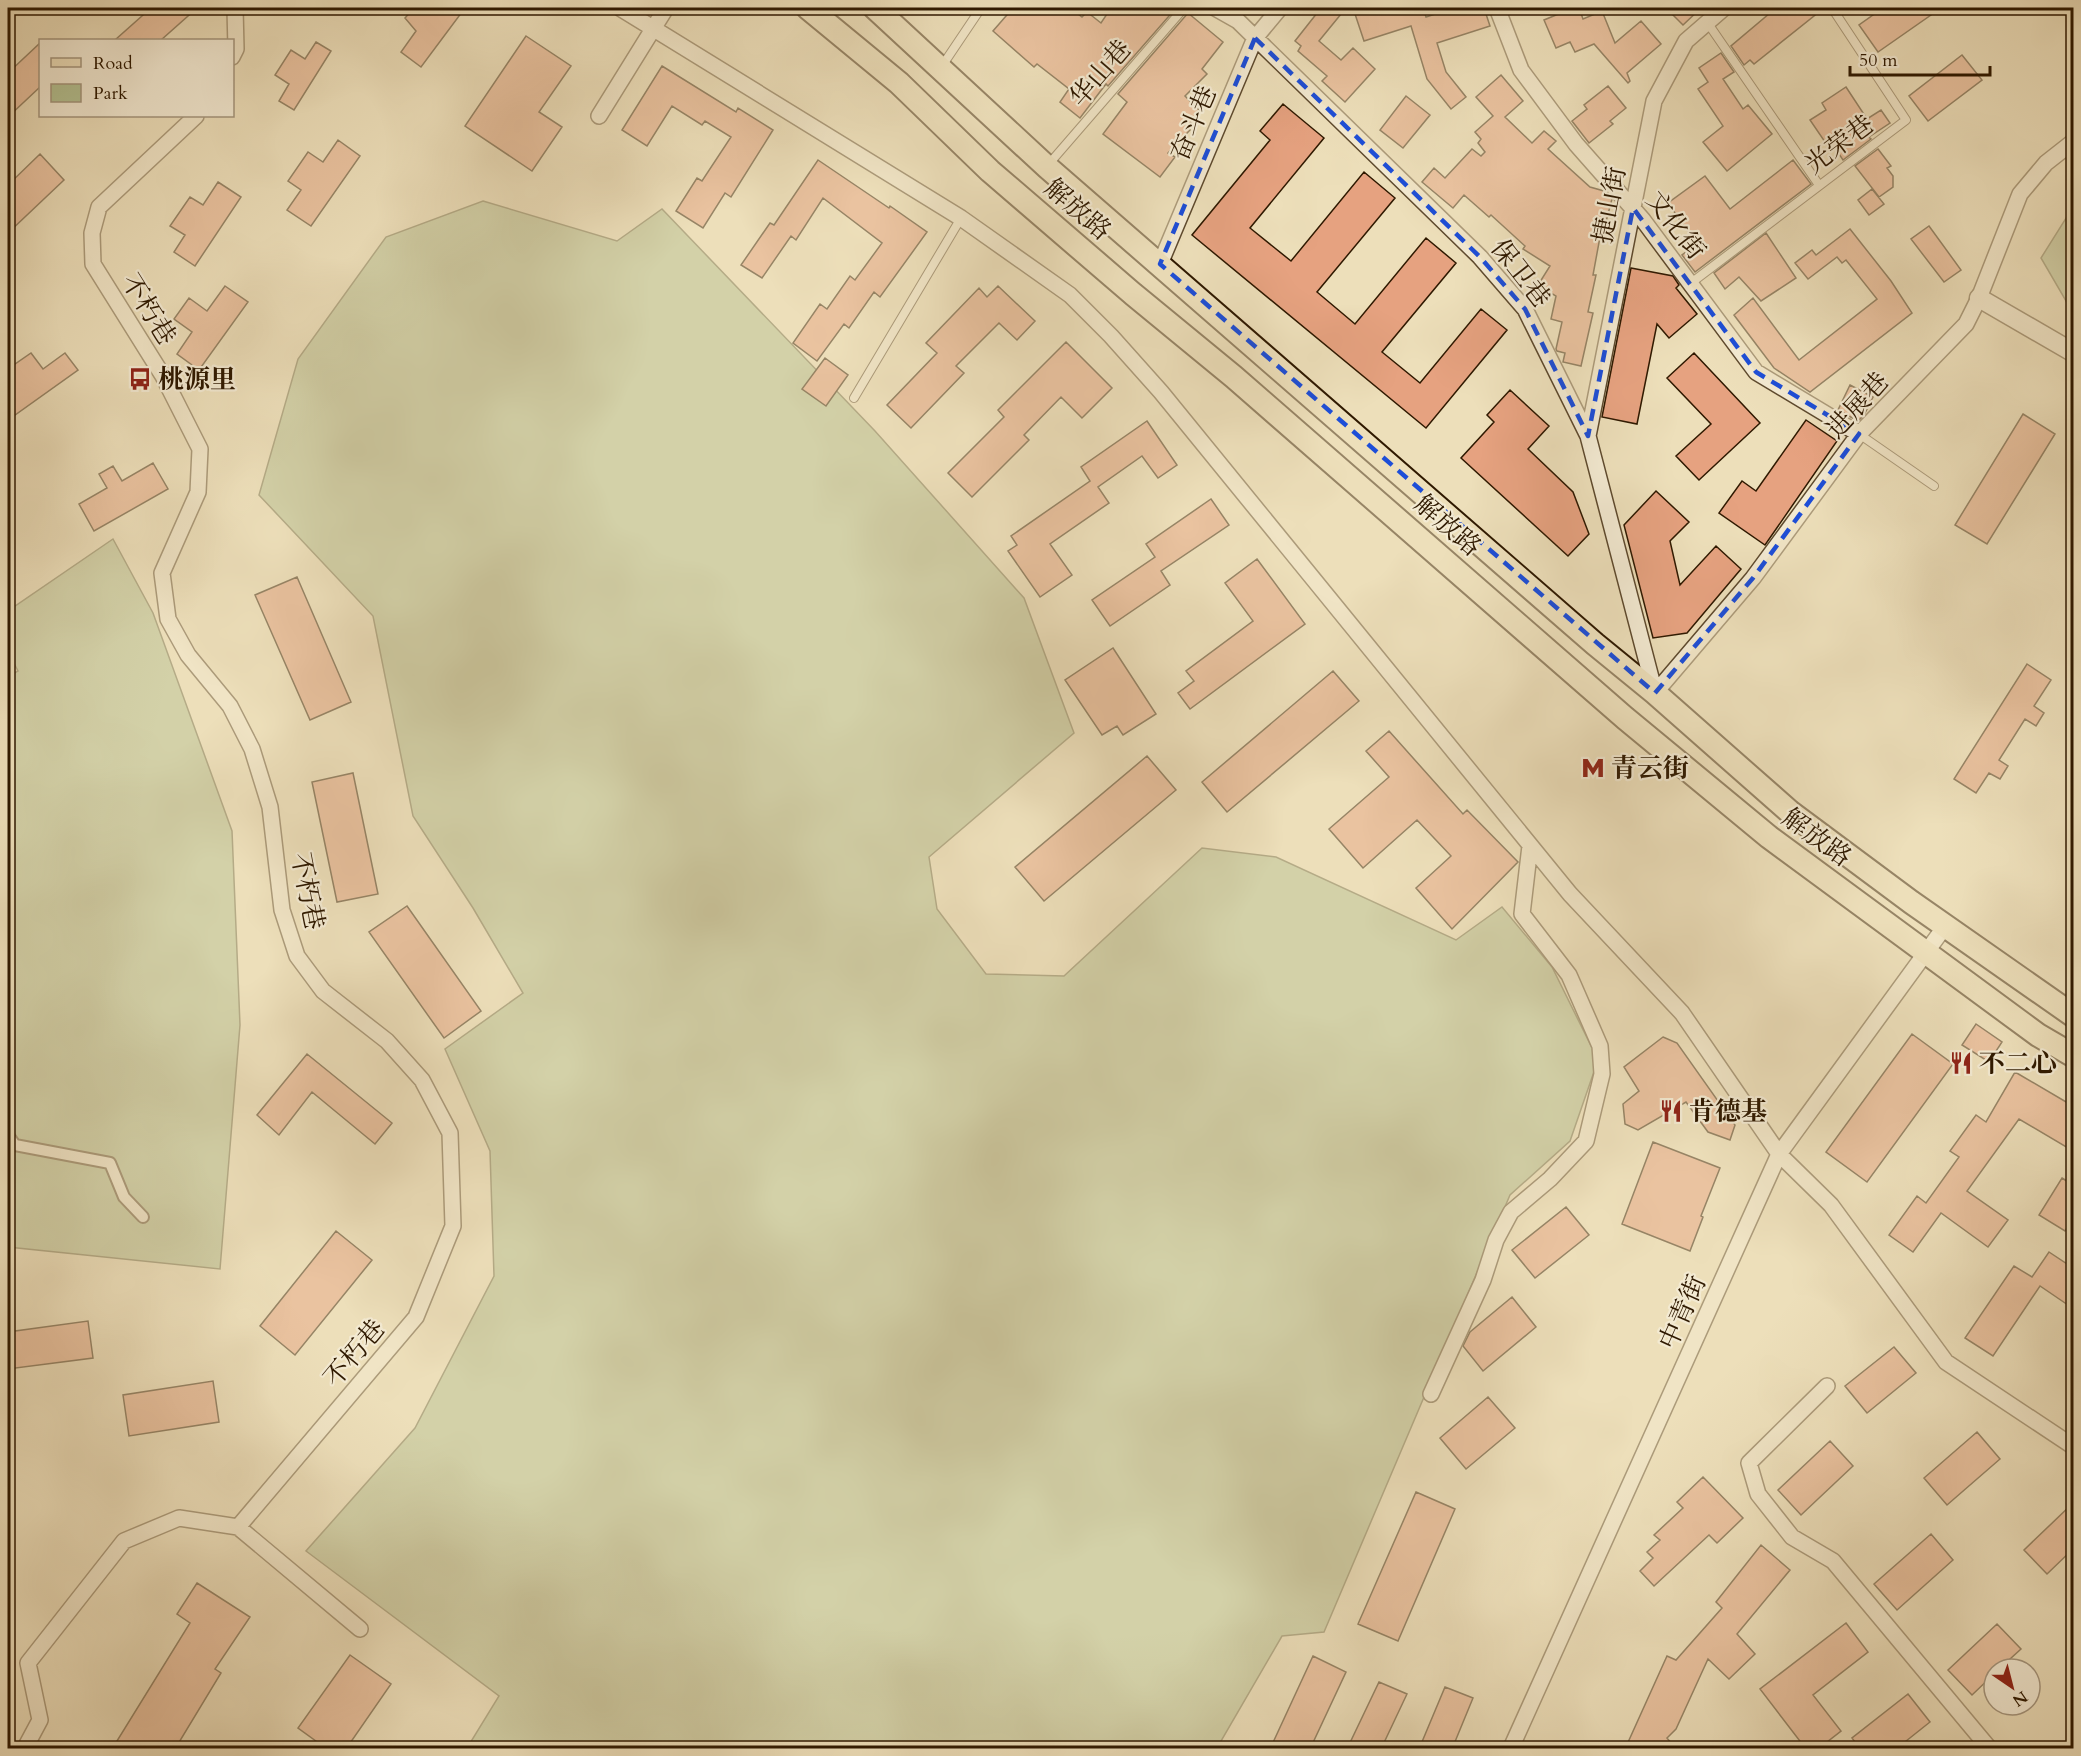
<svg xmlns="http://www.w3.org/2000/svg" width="2081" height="1756" viewBox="0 0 2081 1756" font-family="Cardo,'Noto Serif SC',serif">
<rect width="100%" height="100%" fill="#eddfba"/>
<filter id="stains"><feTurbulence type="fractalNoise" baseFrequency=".00333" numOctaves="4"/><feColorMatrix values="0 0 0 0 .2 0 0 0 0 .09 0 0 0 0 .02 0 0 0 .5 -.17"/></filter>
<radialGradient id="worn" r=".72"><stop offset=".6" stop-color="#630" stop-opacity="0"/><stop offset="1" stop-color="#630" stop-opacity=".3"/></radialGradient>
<path fill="#b4c293" stroke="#726e4a" stroke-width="1.5" d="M483 201 617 241 662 209 875 431 1024 598 1074 733 929 857 937 909 986 974 1064 976 1202 848 1276 857 1456 940 1502 907 1552 967 1598 1060 1570 1141 1510 1195 1324 1632 1282 1636 1217 1748H467L499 1696 306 1551 415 1428 494 1276 490 1151 445 1049 523 993 473 908 413 816 373 616 259 495 298 359 386 237Z
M2073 207V313L2041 258Z
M113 539 153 613 232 831 240 1025 220 1269 8 1247V677L18 671 8 652V611Z"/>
<path fill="#e6a280" stroke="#2f1900" stroke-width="1.5" d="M151 8H197L161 40H115Z
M414 8H465L421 67 401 52 416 31 405 18Z
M1013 8H1070L1082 17 1087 12 1101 23 1111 8H1176L1108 86 1106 84 1080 118 1060 102 1069 89 1037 64 1034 67 993 31Z
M1321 8H1346L1319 41 1341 60 1353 48 1375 69 1345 102 1322 81 1327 76 1298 51 1301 46 1295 41Z
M1353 8H1423L1426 17 1454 8H1484L1490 26 1437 43 1446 72 1466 97 1451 109 1427 79 1411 26 1364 41Z
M1573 8H1579L1583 19 1602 11 1615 43 1641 21 1661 44 1627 73 1630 81 1628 83 1594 44 1575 52 1570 42 1556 48 1544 20Z
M1666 8H1701L1683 25Z
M1776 8H1824L1754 64 1750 60 1744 65 1731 46Z
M1883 8H1941L1878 52 1859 25Z
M1188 13 1223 42 1202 69 1207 74 1185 96 1201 112 1187 126 1190 130 1168 153 1175 157 1160 177 1103 134 1127 102 1118 94Z
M526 36 571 66 539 112 562 127 532 171 465 126Z
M316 42 331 51 294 110 279 101 289 84 275 75 291 50 305 59Z
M40 43V87L8 117V73Z
M1721 53 1734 72 1723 79 1743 109 1748 105 1772 134 1727 171 1703 142 1723 126 1698 89 1708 82 1699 68Z
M1962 55 1982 80 1928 121 1909 96Z
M662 66 736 112 738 108 773 130 731 197 725 193 703 228 676 211 697 178 702 181 731 137 705 121 702 125 672 106 647 146 622 130Z
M1501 75 1523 101 1505 117 1532 143 1544 131 1556 141 1548 149 1590 187 1604 191 1612 199 1602 237H1600L1593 275H1596L1588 312 1593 313 1581 366 1563 362 1565 353 1557 351 1556 349 1562 322 1551 319 1556 296 1538 285 1550 266 1523 249 1525 246 1491 215 1489 217 1464 195 1453 208 1422 182 1434 168 1445 178 1472 149 1481 156 1485 152 1478 143 1481 139 1475 132 1493 116 1476 97Z
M1608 86 1626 108 1610 121 1613 124 1589 143 1572 121 1587 109 1584 105Z
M1846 87 1867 119 1881 110 1890 123 1869 137 1871 139 1843 160 1829 139 1825 142 1810 120 1826 110 1822 103Z
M1406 96 1430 115 1403 148 1380 130Z
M1283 104 1324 138 1250 228 1291 261 1364 172 1395 198 1317 292 1355 324 1426 238 1456 263 1382 352 1420 383 1481 309 1507 330 1426 428 1192 235 1270 140 1260 131Z
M338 140 360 156 311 226 287 210 301 190 288 181 308 152 323 162Z
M1878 149 1891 166 1887 168 1893 176V187L1879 197 1855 166Z
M40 154 64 180 8 233V185Z
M818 160 889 208 890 206 927 232 880 297 874 292 849 328 844 324 817 361 793 343 820 304 827 309 850 276 855 280 882 243 823 198 796 240 791 236 762 278 741 265 770 223 774 225Z
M1793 160 1811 184 1695 272 1682 255 1694 246 1692 242 1694 240 1668 203 1705 176 1730 209Z
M218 182 241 197 195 266 174 252 185 235 170 226 190 197 203 205Z
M1872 189 1884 204 1869 215 1858 200Z
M1929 226 1961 270 1944 282 1911 239Z
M1850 229 1891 281 1912 313 1810 392 1774 368 1734 315 1753 298 1799 360 1877 299 1846 260 1842 263 1837 257 1808 279 1795 263 1812 250 1816 255Z
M1766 233 1796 278 1761 301 1739 277 1725 289 1714 273Z
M1631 268 1673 276 1679 285 1676 288 1697 314 1669 338 1657 324 1637 424 1602 417Z
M225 286 248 302 199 370 177 354 192 332 174 319 189 298 207 311Z
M998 286 1035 321 1017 340 999 323 956 366 964 373 911 428 887 405 937 353 926 343 979 288 987 297Z
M1066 342 1112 388 1082 418 1061 397 1024 435 1029 440 972 497 948 473 1004 417 998 410Z
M31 353 43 369 65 353 78 370 8 420V388L14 383 8 375V369Z
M1694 353 1760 423 1699 480 1676 456 1711 424 1667 378Z
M825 358 848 375 826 406 802 389Z
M1850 385 1873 397 1864 415 1858 421 1838 410Z
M1510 390 1549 426 1528 449 1573 492 1589 534 1568 556 1461 458 1494 422 1487 415Z
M2023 414 2055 434 1987 544 1955 525Z
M1806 420 1837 441 1765 545 1719 513 1742 481 1756 491Z
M1147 421 1177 465 1158 478 1142 456 1098 487 1109 503 1050 544 1072 575 1040 597 1008 551 1017 545 1011 536 1090 481 1081 467Z
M153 463 168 489 94 531 79 504 107 488 99 474 113 466 122 481Z
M1656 491 1689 522 1670 541 1680 585 1716 546 1741 569 1687 633 1653 638 1624 525Z
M1211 499 1229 525 1161 571 1170 585 1110 626 1092 600 1155 557 1146 544Z
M1257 559 1305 624 1190 709 1178 693 1194 681 1186 671 1253 621 1225 583Z
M297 577 351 702 310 720 255 595Z
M1113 648 1156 714 1123 735 1117 726 1102 735 1065 680Z
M2027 664 2051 680 2034 706 2044 713 2036 726 2025 719 1999 760 2008 766 2000 779 1989 773 1976 793 1954 779Z
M1333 671 1359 701 1227 812 1202 782Z
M1389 731 1463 814 1467 810 1518 862 1452 929 1416 888 1451 856 1417 820 1363 868 1329 829 1389 777 1366 751Z
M1147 756 1176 790 1044 901 1015 867Z
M353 773 378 894 337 902 312 782Z
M407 906 481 1011 444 1038 369 932Z
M1976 1024 2002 1042 1989 1062 1962 1045Z
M1912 1034 1953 1064 1867 1182 1826 1152Z
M1663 1037 1677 1043 1735 1125 1730 1140 1708 1132 1686 1102 1638 1130 1625 1124 1623 1104 1639 1091 1624 1067Z
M307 1054 392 1123 375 1144 312 1092 279 1135 257 1115Z
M2015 1072 2073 1106V1151L2019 1119 1967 1191 2008 1220 1988 1247 1941 1213 1913 1252 1889 1235 1917 1196 1926 1203 1959 1157 1950 1151 1976 1115 1986 1122Z
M1653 1142 1720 1168 1701 1216 1703 1217 1690 1251 1622 1224Z
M2062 1178 2073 1185V1218L2065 1231 2039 1215Z
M1566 1207 1589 1235 1535 1278 1512 1250Z
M336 1231 372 1260 295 1355 260 1326Z
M2049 1252 2073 1268V1296L2068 1305 2040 1286 1993 1356 1965 1338 2014 1266 2032 1277Z
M1512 1297 1536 1327 1483 1371 1463 1346 1470 1332Z
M88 1321 93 1358 8 1369V1332Z
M1894 1347 1916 1373 1867 1413 1845 1386Z
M213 1381 219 1422 129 1436 123 1395Z
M1488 1397 1515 1428 1466 1469 1440 1438Z
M1977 1432 2000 1459 1947 1505 1924 1478Z
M1830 1441 1853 1466 1801 1515 1778 1490Z
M1703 1477 1743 1518 1717 1543 1709 1535 1654 1586 1640 1571 1653 1558 1647 1552 1660 1540 1654 1535 1683 1508 1677 1502Z
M1416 1492 1455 1509 1398 1641 1358 1624Z
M2073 1503V1549L2047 1574 2024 1550Z
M1931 1534 1953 1560 1897 1610 1874 1584Z
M1761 1545 1790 1570 1737 1634 1755 1654 1729 1679 1708 1659 1676 1729 1667 1738 1676 1749H1625L1667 1656 1676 1660 1722 1608 1716 1602Z
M197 1583 250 1617 215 1669 221 1673 175 1749H112L190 1623 177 1614Z
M1846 1623 1868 1652 1813 1695 1841 1731 1818 1749H1806L1760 1689Z
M1997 1624 2021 1649 1999 1669H1994V1674L1972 1695 1948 1670Z
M350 1655 391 1684 346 1749H327L298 1728Z
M1313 1656 1346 1672 1310 1749H1270Z
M1379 1682 1407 1694 1381 1749H1347Z
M1445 1687 1473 1698 1452 1749H1419Z
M1908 1694 1930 1722 1896 1749H1860L1852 1738Z"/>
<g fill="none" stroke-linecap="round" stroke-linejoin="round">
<g stroke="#5e4a2e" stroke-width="10">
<path id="service" d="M1707 22 1819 185
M942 66 981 8
M1048 165 1184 8
M1691 283 1906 120 1832 8
M854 398 961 218
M1859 434 1934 486"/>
</g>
<g stroke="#5e4a2e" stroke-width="14">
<path id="pedestrian" d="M8 1135 15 1145 110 1163 124 1197 143 1217"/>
</g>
<g stroke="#5e4a2e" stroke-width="18">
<path id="minor" d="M620 8 961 218 1070 295 1111 336 1161 392 1570 894 1682 1013 1779 1154 1831 1205 1946 1362 2074 1447
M1215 8 1238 21 1480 257 1525 309 1588 436 1655 693
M1497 8 1521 70 1576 144 1643 220 1756 372 1859 434
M232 57 236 49 235 8
M196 116 99 207 92 233 93 264 163 376 200 449 198 492 162 573 168 619 188 655 230 706 252 749 270 807 282 910 297 956 323 991 387 1041 422 1080 450 1133 453 1226 416 1317 238 1527 360 1629
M599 116 666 8
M1160 264 1255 38 1280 8
M1588 436 1654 101 1686 41 1724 8
M1655 693 1753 578 1859 434 1966 324 1979 298 2020 194 2046 163 2074 141
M1827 1386 1749 1463 1758 1494 1792 1537 1833 1561 1989 1748
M1431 1394 1483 1280 1496 1240 1511 1212 1550 1179 1586 1141 1602 1074 1600 1046 1569 975 1522 914 1530 846
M25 1748 40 1720 28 1663 124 1541 179 1518 238 1527
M1511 1748 1779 1154 1946 925"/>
</g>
<g stroke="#5e4a2e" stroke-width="21">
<path id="tertiary" d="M1979 298 2074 353"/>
</g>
<g stroke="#2f1900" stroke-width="26">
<path id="primary" d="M808 8 899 83 990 171 1133 294 1234 377 1625 718 1769 837 2038 1035 2074 1056
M875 8 1047 167 1595 644 1655 693 1790 812 1911 902 2074 1016"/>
</g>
<use href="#service" stroke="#f3ead2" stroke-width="8"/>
<use href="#pedestrian" stroke="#f3ead2" stroke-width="10"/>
<use href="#minor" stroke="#f3ead2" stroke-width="15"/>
<use href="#tertiary" stroke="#f3ead2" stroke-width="18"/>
<use href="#primary" stroke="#eddfba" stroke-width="22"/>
</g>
<path d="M0 0H2081V1756H0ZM1255 38 1480 257 1525 309 1588 436 1633 208 1756 372 1859 434 1753 578 1655 693 1160 264Z" fill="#eddfba" fill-opacity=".55" fill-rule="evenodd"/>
<path fill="none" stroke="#1d4ed8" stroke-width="4.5" stroke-dasharray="12 8" stroke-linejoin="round" d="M1255 38 1480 257 1525 309 1588 436 1633 208 1756 372 1859 434 1753 578 1655 693 1160 264Z"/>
<defs>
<g id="bus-bare" transform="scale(1.8)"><path d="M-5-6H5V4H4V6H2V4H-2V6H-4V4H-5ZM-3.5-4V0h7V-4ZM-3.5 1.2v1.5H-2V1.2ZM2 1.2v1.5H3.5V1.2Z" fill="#8f2418" stroke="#f3ead2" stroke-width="2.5" paint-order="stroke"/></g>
<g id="metro-bare" transform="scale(1.8)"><path d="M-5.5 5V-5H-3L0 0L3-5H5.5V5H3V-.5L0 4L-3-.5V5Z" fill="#8f2418" stroke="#f3ead2" stroke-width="2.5" paint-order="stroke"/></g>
<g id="restaurant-bare" transform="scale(1.8)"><path d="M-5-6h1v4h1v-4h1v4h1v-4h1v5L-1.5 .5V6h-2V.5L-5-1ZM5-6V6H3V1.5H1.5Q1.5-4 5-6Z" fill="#8f2418" stroke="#f3ead2" stroke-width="2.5" paint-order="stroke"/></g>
</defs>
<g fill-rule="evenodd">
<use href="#bus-bare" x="140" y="379"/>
<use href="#metro-bare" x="1593" y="768"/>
<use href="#restaurant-bare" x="1961" y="1063"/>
<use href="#restaurant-bare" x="1671" y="1111"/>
</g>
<g text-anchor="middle" stroke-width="4.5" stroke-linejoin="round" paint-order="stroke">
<g font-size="26" fill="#2f1900" stroke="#f3ead2">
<text transform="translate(1100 73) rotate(-49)" y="9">华山巷</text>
<text transform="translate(1193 123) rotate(-67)" y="9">奋斗巷</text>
<text transform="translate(1839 144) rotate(-37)" y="9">光荣巷</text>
<text transform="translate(1609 205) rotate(-79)" y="9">捷山街</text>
<text transform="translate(1078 209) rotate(41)" y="9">解放路</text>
<text transform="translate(1676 225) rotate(52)" y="9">文化街</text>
<text transform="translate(1521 273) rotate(52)" y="9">保卫巷</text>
<text transform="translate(149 309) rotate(58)" y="9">不朽巷</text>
<text transform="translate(1857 405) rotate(-48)" y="9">进展巷</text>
<text transform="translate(1448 525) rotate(41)" y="9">解放路</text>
<text transform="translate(1817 837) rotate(36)" y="9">解放路</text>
<text transform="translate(308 891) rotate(79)" y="9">不朽巷</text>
<text transform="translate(1682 1312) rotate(-66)" y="9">中青街</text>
<text transform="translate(354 1353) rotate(-50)" y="9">不朽巷</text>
</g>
<g font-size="26" font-weight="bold" fill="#2f1900" stroke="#f3ead2" text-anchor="start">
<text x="158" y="388">桃源里</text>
<text x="1611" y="777">青云街</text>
<text x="1979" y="1072">不二心</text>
<text x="1689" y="1120">肯德基</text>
</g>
</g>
<rect width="2081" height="1756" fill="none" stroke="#eddfba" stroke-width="30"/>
<rect x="9" y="9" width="2063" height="1738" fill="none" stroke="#2f1900" stroke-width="3"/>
<rect x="15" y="15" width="2051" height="1726" fill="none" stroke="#2f1900" stroke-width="1.5"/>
<rect x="39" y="39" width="195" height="78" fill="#f3ead2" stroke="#a5967e" stroke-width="1.5"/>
<rect x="51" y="58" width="30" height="9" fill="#eddfba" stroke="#a5967e" stroke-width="1.5"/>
<text x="93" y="69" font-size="18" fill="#2f1900">Road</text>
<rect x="51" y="84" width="30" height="18" fill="#b4c293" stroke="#a5967e" stroke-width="1.5"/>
<text x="93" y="99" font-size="18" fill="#2f1900">Park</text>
<g transform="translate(2012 1687) rotate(145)"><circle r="28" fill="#f3ead2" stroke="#a5967e" stroke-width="1.5"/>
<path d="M0-4.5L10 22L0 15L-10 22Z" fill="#8f2418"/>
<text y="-9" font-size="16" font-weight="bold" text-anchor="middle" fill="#2f1900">N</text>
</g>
<path d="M1850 66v9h140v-9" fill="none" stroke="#2f1900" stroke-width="3"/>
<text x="1859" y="66" font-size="18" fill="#2f1900" stroke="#f3ead2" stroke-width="4.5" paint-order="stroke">50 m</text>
<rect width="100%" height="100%" filter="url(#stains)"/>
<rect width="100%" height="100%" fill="url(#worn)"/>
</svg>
